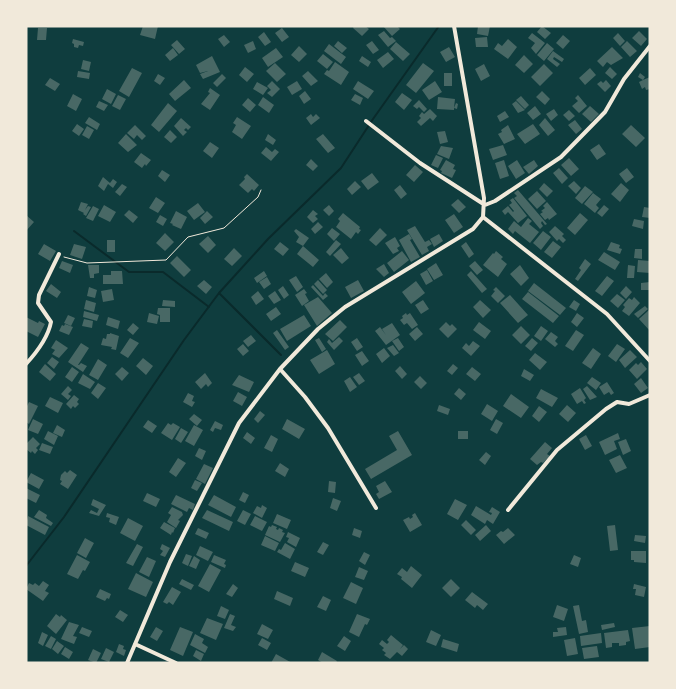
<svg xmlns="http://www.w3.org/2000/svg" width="676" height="689" viewBox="0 0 676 689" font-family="'Exo 2',sans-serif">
<rect width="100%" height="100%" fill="#0f3d3e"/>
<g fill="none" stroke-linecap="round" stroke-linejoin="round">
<path stroke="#0a2a2b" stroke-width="2" d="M74 231 129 272H163L209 307
M219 293 281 355
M26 566 64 517 184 340 219 293 268 239 341 168 373 119 439 26"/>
</g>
<path fill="#486865" d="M143 26H158L155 39 140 35Z
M354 26H365L369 29 362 36 353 28Z
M383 26H397L400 29 392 36Z
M478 26H490L488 36 477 34Z
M542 26 551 33 545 39 537 32Z
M38 28H47L46 40H37Z
M282 28 289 37 282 42 275 33Z
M384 31 390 38 392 37 396 41 388 47 378 35Z
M639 31 647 39 641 46 632 38Z
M264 32 271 42 265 46 258 37Z
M532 33 545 43 536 54 531 48 535 43 528 38Z
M618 33 625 41 620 46 613 38Z
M224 35 230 42 224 47 218 39Z
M563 35 570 41 563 49 556 43Z
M487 37 488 47H476L475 38Z
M73 39 84 42 83 46 79 45 78 48 74 47V44L72 43Z
M508 39 517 47 508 59 494 49 498 43 502 46Z
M177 40 185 49 179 54 171 45Z
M253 41 256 49 248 53 244 45Z
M338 41 347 48 342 53 334 46Z
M372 41 379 50 373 54 366 45Z
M627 41 637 51 630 57 621 47Z
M396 42 410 54 403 61 390 49Z
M547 43 554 49 544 61 537 55Z
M329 44 346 57 341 64 324 51Z
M299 46 307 54 299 62 291 55Z
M449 47 455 57 446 62 440 52Z
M612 47 623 58 611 65 607 62 603 67 597 61Z
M173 48 178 55 170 61 165 55Z
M276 48 283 57 268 67 262 58Z
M553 51 564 59 562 62 554 57 553 59 560 64 557 67 547 59Z
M388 52 394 59 383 68 377 60Z
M323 54 333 62 327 69 317 61Z
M524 55 533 64 524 73 515 65Z
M212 56 220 72 203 79 200 74 208 71 200 73 196 65Z
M362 56 371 62 368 67 359 61Z
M83 60 91 62 89 71 81 69Z
M335 62 349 72 341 85 324 74 327 70 329 71Z
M275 63 286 74 277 82 266 71Z
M423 63 434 71 416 93 406 85Z
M484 64 490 76 481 81 475 69Z
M544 64 553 73 540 86 531 77Z
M245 67 254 74 247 82 239 75Z
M610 67 617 74 612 79 605 73Z
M132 68 142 73 129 97 119 91Z
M590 68 596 75 585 85 579 78Z
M78 71 90 73 89 79 77 77Z
M308 71 318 81 311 86 302 76Z
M444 73H452V86H444Z
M640 73 645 77 643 80 650 77V89L646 90 645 87 642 89 639 82 643 80 638 77Z
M158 74 165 78 160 85 154 81Z
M222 74 226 78 217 87 213 83Z
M50 78 60 84 55 91 45 85Z
M184 80 191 88 175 101 169 94Z
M606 80 611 86 605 92 597 84 601 81 603 83Z
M272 81 280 89 272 97 267 93 271 90 267 86Z
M297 81 302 89 292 95 287 87Z
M358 81 374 91 368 99 353 89Z
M435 81 442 92 429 100 422 90Z
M257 82 268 88 263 95 253 89Z
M210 88 220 95 210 110 201 104 210 93 208 92Z
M107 89 116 94 111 104 102 99Z
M305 91 311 99 304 104 299 96Z
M542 91 550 99 545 105 536 97Z
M402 93 412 100 404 110 395 102Z
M73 94 82 99 76 111 67 106Z
M355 94 363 98 360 105 351 100Z
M118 95 126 99 120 110 112 106Z
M578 95 587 106 579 113 572 106 578 101 575 98Z
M521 96 529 105 525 109 516 100Z
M263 97 274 105 269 113 258 105Z
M438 97 455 99 454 108 456 103 458 104 457 109 454 108V110L437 109Z
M248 98 256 105 250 112 242 105Z
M419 100 427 109 424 112 419 107 417 109 413 106Z
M99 101 108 105 104 111 96 107Z
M516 101 525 110 518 113 512 104Z
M168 103 177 111 159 132 151 125Z
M535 106 541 114 533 120 527 113Z
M590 106 599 114 591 122 582 114Z
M430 109 437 116 433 121 430 118 421 126 417 122 421 118 419 116 422 112 424 114Z
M554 109 558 115 551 121 546 114Z
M569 110 575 116 569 121 563 115Z
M505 111 509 117 500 122 497 116Z
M311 114 313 117 316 114 320 118 311 125 306 118Z
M89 117 100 124 97 130 85 123Z
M237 117 251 126 242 139 232 132 236 125 233 123Z
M181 118 191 127 188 130 186 128 184 130 187 132 183 136 174 126Z
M545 118 555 130 548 136 539 125Z
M575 120 582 129 576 134 568 125Z
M77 124 84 129 79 136 72 131Z
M533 124 540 134 525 144 517 134Z
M135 125 146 136 142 140 137 135 134 139 127 133Z
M508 125 515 139 504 144 498 134 502 132 501 130Z
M631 125 645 138 636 147 622 134Z
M87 126 94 130 89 139 82 135Z
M170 130 177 137 171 143 164 137Z
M445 131 448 142 440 144 437 132Z
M126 134 137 145 128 152 118 143Z
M268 134 276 140 273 145 265 140Z
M323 134 335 148 328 153 316 139Z
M210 142 219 148 212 158 203 151Z
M599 144 606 154 597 160 590 150Z
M503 145 507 155 493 160 489 149Z
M441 146 453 148 449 159 437 154Z
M266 147 272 152 275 149 279 152 271 161 261 153Z
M141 153 151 160 146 166 145 164 142 168 134 162Z
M436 155 443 158 438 168 431 165Z
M569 158 579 169 571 176 561 165Z
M311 159 318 166 313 171 306 165Z
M446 160 455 165 453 169 456 170 452 178 441 173 442 171 440 170Z
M504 160 509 176 500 179 495 163Z
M517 160 525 173 516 179 508 166Z
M534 160 538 166 529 174 523 167Z
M415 165 423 172 414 182 406 175Z
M559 168 568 178 562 184 553 173Z
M627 168 634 177 626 183 619 174Z
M162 170 170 175 165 182 158 176Z
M372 173 379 182 368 190 361 181Z
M247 174 259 185 254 191 252 189 248 193 239 185 245 179 244 177Z
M103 177 110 183 113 179 117 182 113 188 108 184 104 191 98 186Z
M355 181 361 187 352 195 347 189Z
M574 181 581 188 576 194 568 186Z
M544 183 553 191 547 197 539 189Z
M621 183 629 190 620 202 611 194Z
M122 184 127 187 120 196 115 192Z
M400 185 407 194 401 199 394 190Z
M585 186 593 192 582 204 575 198Z
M518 190 547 224 545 225 542 221 541 223 543 226 540 229 514 198 517 196 514 193Z
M537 191 546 201 537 209 528 199Z
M593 193 601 199 596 205 599 208 595 213 584 204Z
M156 197 165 203 158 213 149 208Z
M513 198 527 216 518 223 508 212 505 215 502 211 508 206 513 212 514 211 509 205 512 203 510 200Z
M458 199 466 207 459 213 451 205Z
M81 202 88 204 85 210 88 206 91 207 86 216 83 214 84 213 78 210Z
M547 202 557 214 549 220 548 218 545 220 540 214 543 212 541 211 545 208 543 206Z
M198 203 205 212 194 220 187 211Z
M104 205 116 212 110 222 98 216Z
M329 205 334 211 329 216 323 210Z
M604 205 609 209 602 217 597 213Z
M93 206 99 209 93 221 86 218Z
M644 207 650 208V218L642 217Z
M129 210 138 217 133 223 124 215Z
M313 210 318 214 315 216 318 219 313 223 307 217Z
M176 211 187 217 181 229 172 225 173 224 170 223Z
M207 211 213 217 205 224 200 218Z
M343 213 360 227 359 229 361 230 358 234 356 232 351 239 336 227 340 221 338 219Z
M580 213 588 220 575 235 567 228Z
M454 214 463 227 454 233 445 220Z
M26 215 34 222 26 231Z
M160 215 167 219 163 226 156 222Z
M528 218 532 221 529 224 539 232 530 243 515 231 513 234 508 229 514 221 521 227Z
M634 219 644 221 643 229 632 226Z
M318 222 323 227 315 234 311 229Z
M415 226 425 242 429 240 432 244 427 247 429 251 422 255 407 230Z
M555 226 564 234 562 236 566 240 563 243 559 239 557 241 549 232Z
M332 228 340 234 334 241 327 234Z
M380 228 387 235 376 246 369 240Z
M296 229 309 238 303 246 296 242 299 237 294 231Z
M543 231 551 237 541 250 533 243Z
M165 233 174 242 165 251 156 243Z
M409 234 412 239 410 240 420 257 411 262 399 240Z
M439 234 443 241 434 247 430 239Z
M208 236 216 245 208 253 199 244Z
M395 237 400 246 397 248 399 251 393 254 385 243Z
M107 240H115V252H107Z
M336 240 341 244 330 256 326 252Z
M553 241 561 247 552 258 544 252Z
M280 242 289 249 283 256 274 249Z
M466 242 474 254 469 258 461 246Z
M611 242 620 245 619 248 622 249 620 254 607 250Z
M44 244 56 251 50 261 38 254Z
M74 244 86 247 82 259 70 255Z
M303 246 319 260 313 267 297 254Z
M234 248 242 256 232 266 224 259Z
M341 248 349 258 342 264 333 255Z
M635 249H642V259L634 258Z
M402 251 409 260 394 272 387 263Z
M496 251 503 257 501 259 507 264 498 277 483 265 493 253 494 254Z
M604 252 620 262 615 270 598 260Z
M177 256 191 270 184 277 170 263Z
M585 259 591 264 578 281 575 279 581 270 579 268Z
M638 260 650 261V273L637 272Z
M62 261 73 265 70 273 59 268Z
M475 261 483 270 477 275 469 266Z
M436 263 443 275 434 280 427 269Z
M384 264 389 273 384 277 376 269Z
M88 265H99V273L94 274V278H90Z
M520 265 529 278 521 286 510 274Z
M628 265 635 266 634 278H627Z
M427 270 433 281 426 285 420 274Z
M111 271H122L123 284H103V275H111Z
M264 271 267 276 257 283 254 278Z
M471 271 487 289 482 293 467 275Z
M326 273 333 282 327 288 319 279Z
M296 276 303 287 297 292 289 280Z
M607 276 614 281 602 296 595 291Z
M267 277 271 284 264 289 259 282Z
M204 280 212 287 206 294 197 286Z
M318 280 327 290 323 294 314 284Z
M358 280 364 291 351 298 345 287Z
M416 281 425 293 411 304 402 292Z
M650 282V290H641V283Z
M534 283 566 308 560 315 528 291Z
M51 284 61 292 57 298 46 291Z
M313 285 323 296 325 293 328 296 323 300 311 287Z
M283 286 289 295 284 299 278 290Z
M626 286 632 292 626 299 620 293Z
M89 287 97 290 95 298 87 296Z
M496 287 505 296 498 303 491 296 495 291 493 290Z
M112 289 114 300 103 302 101 291Z
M304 289 307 293 305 294 309 301 302 306 295 295Z
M258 291 264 299 256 305 251 297Z
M275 291 281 300 274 304 268 296Z
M528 292 559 316 553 323 522 299Z
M617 294 625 300 618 308 610 301Z
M510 295 528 315 518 323 500 303Z
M318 297 332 313 317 326 304 305Z
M634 297 640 303 629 316 622 311 625 307 623 305 629 298 632 300Z
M86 300 96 303 94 312 84 309Z
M163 300 175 301V307L162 306Z
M423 300 429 309 421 314 415 305Z
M480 300 491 310 483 318 473 307Z
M574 300 580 304 576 311 569 307Z
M645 306 648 309 638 318 634 314Z
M276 307 281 314 271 321 266 314Z
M158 308H170V322H160V315L157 314Z
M649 310 650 312V331L639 319Z
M84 311 99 315 97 321 83 317Z
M149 313 159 316 157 324 147 322Z
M406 313 407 315 410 313 418 325 412 329 407 323 404 325 400 320 403 318 402 316Z
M577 313 584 318 577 327 571 322Z
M68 315 75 318 71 326 64 323Z
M304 315 311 326 287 341 280 329Z
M26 317 38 323 39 321 45 324 38 337 26 331Z
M108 317 120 321 118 329 106 325Z
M84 319 93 321 92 328 82 326Z
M340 320 347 327 333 341 325 334Z
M446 322 450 326 452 324 457 329 448 338 439 329Z
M479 322 491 331 485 339 473 330Z
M133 323 139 328 133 335 127 330Z
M392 323 400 335 386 345 375 331 380 327 386 335 382 329Z
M65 324 73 327 69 335 59 331 62 325 64 326Z
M521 326 530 335 521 344 512 335Z
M541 326 548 331 541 341 534 336Z
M417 327 423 334 415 341 409 334Z
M277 330 289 347 285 350 273 333Z
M576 330 584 335 573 351 565 346Z
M551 332 558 337 555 341 558 344 555 347 545 339Z
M110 333 119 336 116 350 111 349 112 347 101 345 103 338 106 339 107 334H110Z
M251 335 256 341 248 347 243 341Z
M339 337 343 341 334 350 327 342 329 339 332 343Z
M130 338 139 343 128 358 120 353Z
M319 338 326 349 322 352 315 340Z
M357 338 363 347 357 351 351 342Z
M398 338 404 347 399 351 392 341Z
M532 338 538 343 531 351 525 346Z
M56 340 68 348 59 358 52 354 55 350 51 348Z
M473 341 480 346 471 356 462 348 466 343 469 346Z
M81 343 89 348 78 365H79L81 363 87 366 83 372 68 362Z
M243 344 249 351 243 356 237 349Z
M617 344 625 349 616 362 608 356Z
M393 345 399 353 394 356 387 348Z
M384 348 390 356 382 363 376 354Z
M593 348 601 354 591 369 582 363Z
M327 350 335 364 319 374 310 360Z
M630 350 637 357 625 368 619 360Z
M362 351 369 361 362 366 355 355Z
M535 353 547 362 540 370 529 360Z
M52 357 59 362 54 369 47 363Z
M143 358 153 366 146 375 136 366Z
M98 359 107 365 98 380 89 375Z
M641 362 647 369 637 379 629 370 636 363 638 365Z
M45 364 56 374 50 381 39 372Z
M453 364 458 368 452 375 447 371Z
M400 366 407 374 402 379 395 371Z
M72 367 79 372 72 382 65 377Z
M122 367 129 373 122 381 115 374Z
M472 367 481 374 475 381 466 374Z
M524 369 534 375 530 381 521 376Z
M205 373 212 383 208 387 206 384 201 389 195 382Z
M359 373 365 381 359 385 353 377Z
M83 374 95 382 90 389 78 383Z
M239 375 254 382 249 392 232 385Z
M420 376 427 383 421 389 414 382Z
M350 377 357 387 350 392 344 381Z
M592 377 601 383 596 390 587 383Z
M641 378 648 388 641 393 634 384Z
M607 382 614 393 611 395 609 392 604 395 599 387Z
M98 383 106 388 98 399 91 393Z
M68 386 72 390 68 394 71 396 68 400 61 394Z
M587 386 597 397 590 400 583 389Z
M459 388 466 394 461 400 454 394Z
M580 388 586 398 584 400 586 403 584 404 582 401 577 404 571 394Z
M541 389 558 398 552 407 536 398Z
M238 392 247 397 242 406 233 401Z
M188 393 194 396 192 401 195 402 192 407 183 402Z
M511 394 529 407 521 418 503 406Z
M74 395 79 399 77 402 79 404 75 408 73 406 71 409 66 404Z
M50 397 63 403 58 413 45 406Z
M29 402 38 406 29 424 26 422V408Z
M487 404 498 411 492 421 481 414Z
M439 405 450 409 448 415 437 411Z
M567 405 576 413 568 422 559 414Z
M539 406 547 412 539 422 532 416Z
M260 411 265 415 258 423 254 419Z
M194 414 202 420 197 426 189 419Z
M33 419 43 424 38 434 28 430Z
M287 419 305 429 299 439 282 429Z
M496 419 503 423 497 434 490 430Z
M148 420 157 426 152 433 143 427Z
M215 421 223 425 221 430 215 428 213 432 210 430Z
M168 423 171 425 173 423 180 427 172 440 161 433Z
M57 425 65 430 62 437 53 433Z
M194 425 203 430 194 446 185 441Z
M181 428 188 432 181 443 175 439Z
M48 431 58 436 54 445 44 439Z
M398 431 412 455 371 479 365 469 397 450 389 436Z
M458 431H468V439H458Z
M247 432 255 438 251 444 243 438Z
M618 433 620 439 614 441 617 449 605 455 599 442Z
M271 435 278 439 272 452 264 448Z
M586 435 592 446 585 450 579 439Z
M33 437 40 444 36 448 38 450 35 454 32 451 31 453 26 449V444Z
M626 439 631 451 623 455 618 442Z
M545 442 552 448 547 454 550 456 543 463 541 462 537 465 530 459Z
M42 443 53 447 50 454 39 450Z
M199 448 206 451 202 460 195 456Z
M486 452 491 456 485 465 479 460Z
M620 455 627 468 616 473 609 460Z
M178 458 186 463 176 477 169 472Z
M280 463 289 469 285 477 275 471Z
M204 464 213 468 205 484 196 479Z
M70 470 77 475 68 489 60 484 62 481 60 480 61 475 65 471 67 473Z
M31 473 44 480 39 489 26 482Z
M195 480 202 483 197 491 191 488Z
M329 481 336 482 335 493 328 492Z
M385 481 392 492 379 499 376 494 379 492 376 486Z
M26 488 40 495 36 503 26 498Z
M243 492 249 495 245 503 239 500Z
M147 493 160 499 156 507 143 501Z
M176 495 195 504 193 510 189 508 187 512 171 504Z
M214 495 236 507 231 517 208 505Z
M333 498 341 501 337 511 330 508Z
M93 499 106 505 99 516 89 513 91 510 97 513 99 509 91 505Z
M455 499 467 505 458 520 447 514Z
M262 505 267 508 262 518 253 513 257 506 261 508Z
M476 506 491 515 492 513 489 512 492 507 500 512 493 524 487 520 485 524 471 515Z
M172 507 182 512 183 515 178 520 180 521 176 528 167 522 171 515 168 513Z
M39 510 47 515 46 518 53 523 51 526 34 517Z
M207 510 233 522 229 531 202 518Z
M243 510 251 514 245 525 237 521Z
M107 513 119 517 116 525 109 522 110 518 106 517Z
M415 513 422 525 410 532 403 520 409 517 410 519 413 517 412 515Z
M277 514 291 520 287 529 273 523Z
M28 516 49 527 45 535 26 525Z
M255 516 267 522 262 531 250 525Z
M128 518 143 526 135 541 120 533Z
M466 520 476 530 471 535 461 525Z
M164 522 175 528 173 533 172 532 171 535 160 528Z
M272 525 277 527 276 529 278 530 279 528 283 530 282 532 285 533 280 542 265 535 269 526 271 527Z
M486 525 491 531 480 541 475 535Z
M615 525 618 550 610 551 607 526Z
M198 528 209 533 206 539 195 534Z
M354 528 362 531 360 538 352 535Z
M508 528 515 535 504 544 496 535 501 531 503 532Z
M288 532 300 538 296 547 287 542 289 538 286 537Z
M635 535 646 536 645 543 634 541Z
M265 536 279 543 275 551 261 545Z
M85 538 94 543 86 558 77 553Z
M323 542 329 545 323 555 317 552Z
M285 543 295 549 290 559 277 552 279 549 281 550Z
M137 544 143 547 133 566 126 563Z
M162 544 170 548 165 557 160 555 163 551 160 549Z
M200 546 213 552 208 561 196 555Z
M631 551H646V563L634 562V560H631Z
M364 552 370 555 365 565 359 561Z
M186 554 192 556 188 566 182 563Z
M77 555 90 562 85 571 83 570 78 579 67 574Z
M214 555 226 560 224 564 226 565 225 568 211 562Z
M574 555 581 558 578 567 570 564Z
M194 556 200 560 196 569 189 566Z
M147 557 156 561 149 577 139 572Z
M295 562 309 568 305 577 291 571Z
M210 564 221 570 209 592 198 586Z
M411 566 422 575 412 588 401 579 402 577 397 574 402 568 407 572Z
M359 567 368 571 364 580 355 577Z
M136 573 153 582 146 597 128 589Z
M182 579 194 585 191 590 179 584Z
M451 579 460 588 451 597 442 588Z
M43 581 49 585 45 591 49 593 43 601 26 589 29 583 33 585 35 583 39 586Z
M351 582 363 588 356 604 343 598Z
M233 584 238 588 232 597 226 594Z
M634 584 646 587 644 597 635 595 636 589H633Z
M172 587 181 592 173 605 169 602 167 604 163 602Z
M100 589 111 594 109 599 107 598 105 601 96 597Z
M277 591 293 598 290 606 274 599Z
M472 592 488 604 483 610 477 605 475 608 465 600Z
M323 596 331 600 326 611 317 607Z
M557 605 568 609 564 621 553 617Z
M579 605 582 621 586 620 588 632 579 634 573 606Z
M221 606 229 610 225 619 217 616Z
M120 610 128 615 123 622 115 617Z
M56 614 60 617 61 615 67 620 56 634 47 626Z
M230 614 235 616 231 625 236 627 233 631 224 628Z
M357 614 370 619 367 625 365 624 359 637 349 632Z
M207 618 223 624 216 640 200 633Z
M69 622 79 625 73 636 77 637 74 644 61 639Z
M614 623 615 627 602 630 601 625Z
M262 624 273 630 268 639 257 634Z
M650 626V647L635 649 632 628Z
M82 627 92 631 89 637 79 633Z
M156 627 163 631 157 641 150 637Z
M180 627 193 632 183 656 170 650Z
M566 627 567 635 553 637V632H558L557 628Z
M431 630 441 635 436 646 426 642Z
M628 630 630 641 626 642V645L619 646V643H612V647L606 648 604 633Z
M42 632 48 635 43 646 38 643Z
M601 633 602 643 581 646 580 636Z
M195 634 204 639 202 643 208 647 205 653 190 645Z
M391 635 403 645 400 649 404 645 408 649 402 656 397 652 390 659 384 655 386 653 382 650 384 648 379 644 382 640 387 644 389 642 387 640Z
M51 636 56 639 51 649 45 646Z
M344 636 351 641 345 651 337 646Z
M262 638 271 643 267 650 258 645Z
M575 638 578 654 567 656 564 640Z
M443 639 459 644 457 652 441 647Z
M57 641 64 646 58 654 52 649Z
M119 644 124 646 123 649 126 650 124 656 116 652Z
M597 646 599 657 584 659 582 648Z
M65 647 73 652 69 659 61 654Z
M106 648 114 652 109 662 101 659Z
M93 649 101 653 96 663 88 660Z
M196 650 204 654 201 661 193 656Z
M322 652 337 661 336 663H323L318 660Z
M276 654 292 663H271Z"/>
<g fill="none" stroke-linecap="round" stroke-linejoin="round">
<path stroke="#f1e9da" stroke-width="1" d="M64 257 87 263 166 260 188 237 224 228 258 197 261 190"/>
<path stroke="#f1e9da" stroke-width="4" d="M366 121 420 163 485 205 495 201 561 157 605 112 624 79 650 46
M483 217 607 314 650 361
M26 364C37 352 48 338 51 322L38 303 39 295 59 254
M280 369 305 397 328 428 376 508
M508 510 557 450 606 409 617 402 629 404 650 395
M135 644 176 663
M127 663 170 562 239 423 280 369 318 329 345 307 473 229 483 217 484 198 454 26"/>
</g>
<rect width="676" height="689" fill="none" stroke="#f1e9da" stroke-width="55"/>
</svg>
